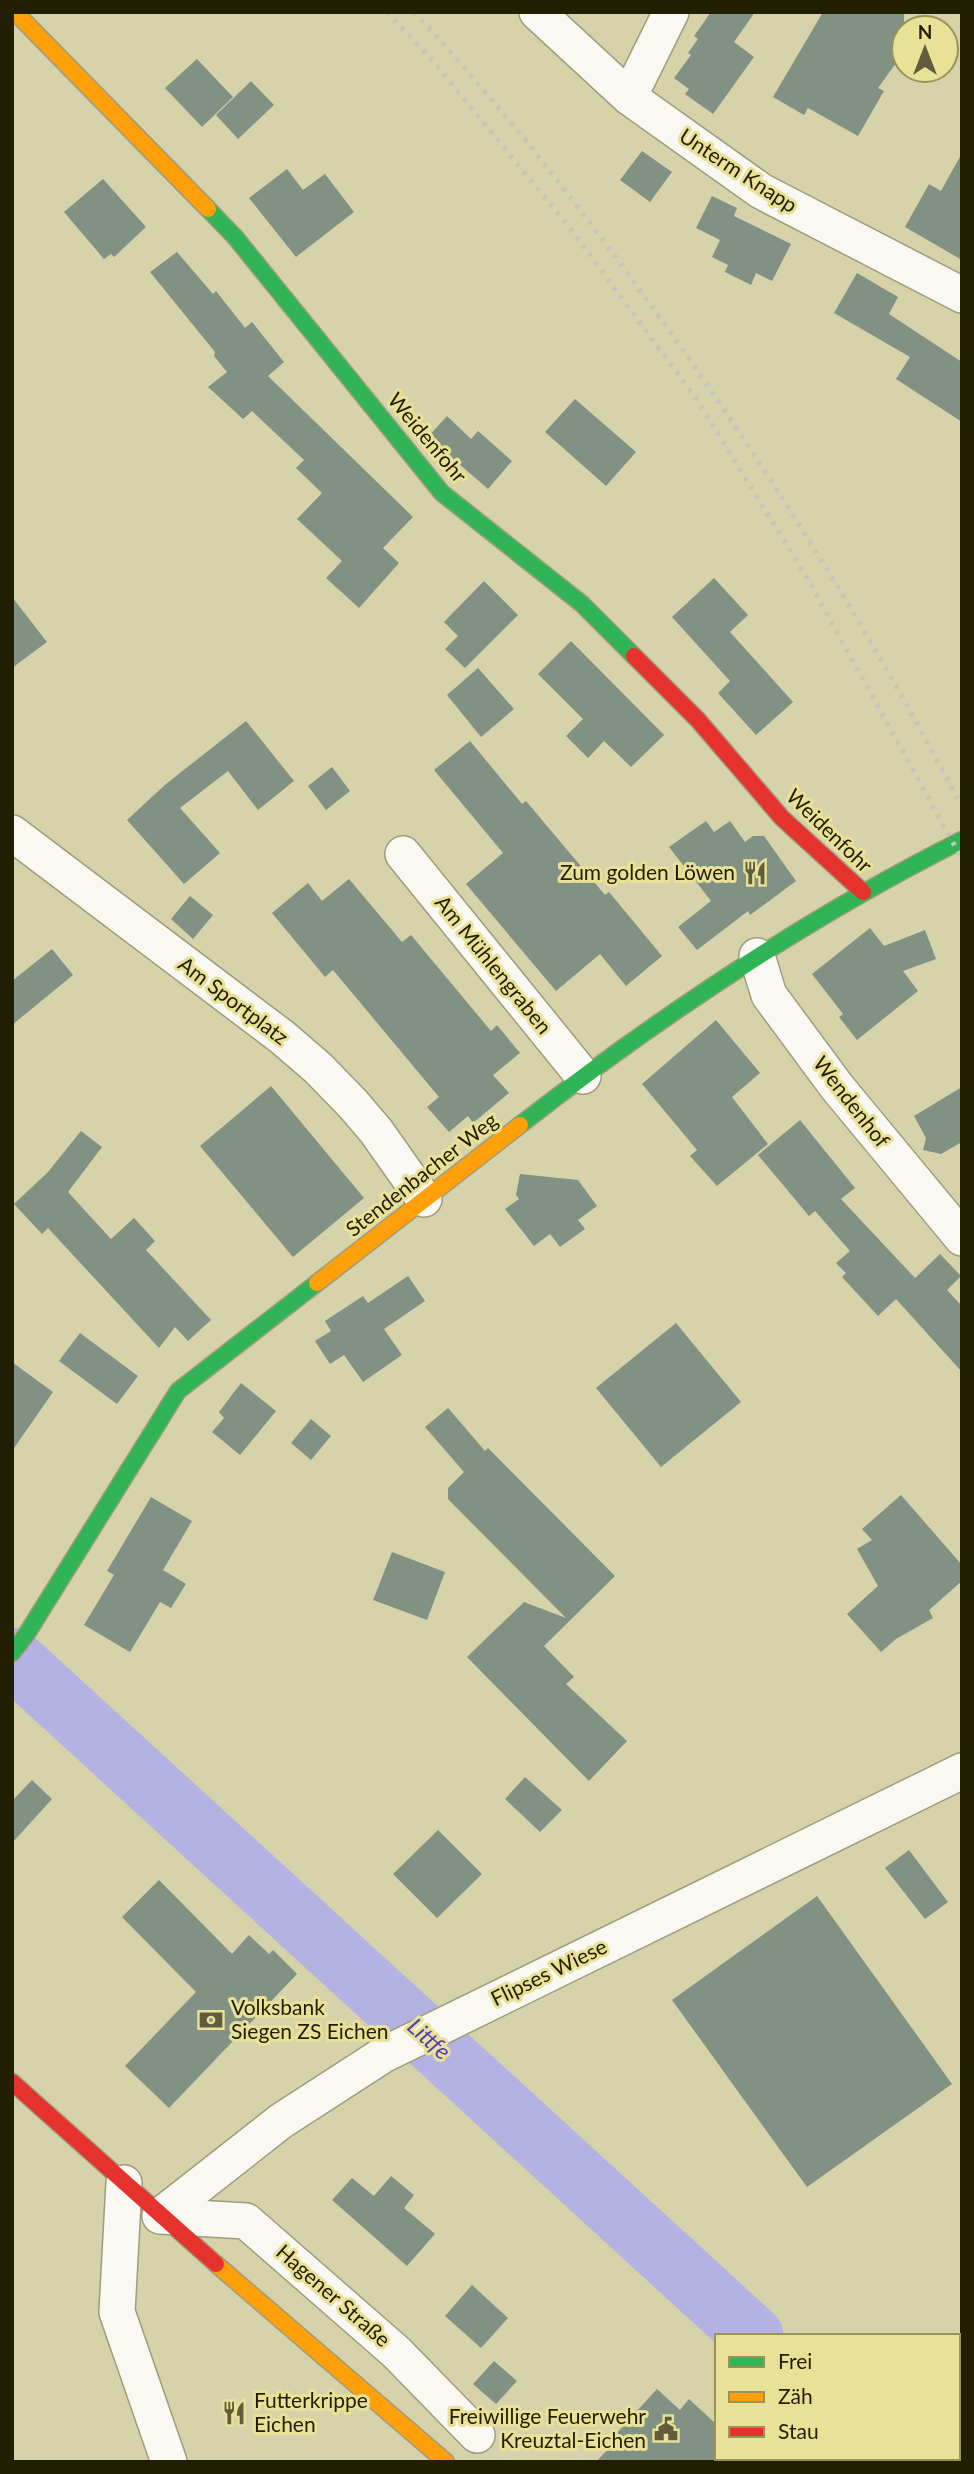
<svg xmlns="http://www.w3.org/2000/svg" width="974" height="2474" viewBox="0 0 974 2474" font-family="Lato,sans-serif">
<rect width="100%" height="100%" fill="#d6d2aa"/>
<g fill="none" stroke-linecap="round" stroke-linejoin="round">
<path stroke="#b4b2e3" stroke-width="61" d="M12 1658 753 2336
M887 2458 891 2462"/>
</g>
<path fill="#819285" d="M711 12H755L734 42 754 57 713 114 685 94 689 89 674 78 691 55 688 53 698 39 694 36Z
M823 12H904V52L878 88 884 91 858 136 808 108 804 115 773 97Z
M197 59 233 97 202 127 165 88Z
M251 81 274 105 238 139 216 115Z
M642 151 672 172 650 202 620 180Z
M962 153V260L905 227 929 184 941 191Z
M287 169 303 190 325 174 354 212 296 257 249 198Z
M103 179 146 227 114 257 111 254 104 259 64 212Z
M712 196 737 208 734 216 791 244 772 281 756 273 751 285 725 272 728 265 712 257 720 240 696 228Z
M177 252 213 294 216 291 245 328 252 322 284 362 268 376 413 517 383 548 399 563 359 608 326 578 342 561 297 519 322 493 296 468 304 460 252 411 243 419 208 387 227 372 214 356 215 352 150 272Z
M857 273 898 297 889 314 962 362V422L896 379 910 357 834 313Z
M575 399 636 452 606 486 545 432Z
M447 416 471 439 478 431 512 461 488 489 428 437Z
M714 578 748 615 730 632 793 702 756 735 718 693 730 681 672 617Z
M484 581 518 615 465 668 445 649 458 636 444 622Z
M12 597 47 642 12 668Z
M571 641 664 735 631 767 604 741 588 758 566 736 583 719 538 674Z
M478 668 514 709 481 737 447 695Z
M246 721 294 781 258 810 228 771 180 808 220 853 184 884 127 820 166 784Z
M470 741 522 804 526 801 605 895 609 892 662 956 626 986 600 954 556 991 466 884 503 853 434 770Z
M332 767 350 791 326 810 308 786Z
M706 821 714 832 730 821 745 842 753 836H764L796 881 750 915 748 911 697 950 678 927 711 901 669 847Z
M349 879 402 942 411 935 491 1031 497 1025 520 1053 493 1075 509 1093 473 1123 468 1116 449 1132 427 1107 439 1097 333 970 325 977 272 913 308 883 322 901Z
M190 896 213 915 193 939 171 919Z
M870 928 884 946 925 930 936 959 903 971 918 991 857 1040 839 1017 843 1014 812 974Z
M52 949 73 975 12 1025V981Z
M716 1020 760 1073 732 1097 768 1144 717 1186 690 1156 697 1150 642 1084Z
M271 1086 364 1198 293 1257 200 1146Z
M962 1087V1142L941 1154 923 1150 926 1138 914 1116Z
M800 1120 855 1188 841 1199 915 1278 940 1254 961 1276 947 1290 962 1306V1372L896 1299 878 1316 842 1277 846 1273 836 1263 850 1251 815 1211 809 1216 758 1155Z
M81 1131 102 1147 68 1192 111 1239 134 1218 155 1241 146 1250 211 1320 188 1341 175 1327 159 1348 48 1228 42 1234 14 1204 48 1172Z
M520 1174 578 1180 597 1206 578 1220 585 1229 560 1247 550 1234 534 1246 505 1209 519 1199 516 1195Z
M408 1276 425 1301 384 1329 402 1355 363 1382 344 1355 330 1364 315 1341 331 1331 325 1321 363 1296 368 1303Z
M676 1323 741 1402 661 1467 596 1388Z
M80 1333 138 1376 117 1404 59 1361Z
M12 1362 53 1392 12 1451Z
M241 1383 276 1411 240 1455 212 1432 224 1418 219 1412Z
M448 1408 485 1451 488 1448 615 1576 544 1646 574 1677 566 1684 627 1741 589 1781 467 1657 524 1602 566 1618 448 1499V1488L464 1472 425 1427Z
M311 1419 331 1436 311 1460 291 1443Z
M901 1495 962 1565V1581L929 1610 933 1618 896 1639 881 1652 847 1614 878 1586 857 1549 872 1540 862 1529Z
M151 1497 192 1521 163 1570 186 1584 171 1608 160 1602 130 1652 84 1625 114 1575 107 1571Z
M392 1552 445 1572 427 1620 373 1600Z
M525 1777 562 1810 540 1832 505 1799Z
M32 1780 52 1799 12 1843V1801Z
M438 1830 482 1874 437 1918 393 1874Z
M909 1850 948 1902 925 1919 885 1868Z
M159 1880 232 1954 249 1935 269 1954 273 1950 297 1974 169 2108 125 2066 196 1992 122 1917Z
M817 1896 952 2084 807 2187 672 2000Z
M391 2176 414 2195 404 2208 435 2234 407 2266 332 2200 352 2178 374 2196Z
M472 2285 508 2318 481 2348 445 2316Z
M494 2361 517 2381 496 2404 473 2384Z
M657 2389 680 2410 689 2399 717 2425V2462H596L618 2438 615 2435Z"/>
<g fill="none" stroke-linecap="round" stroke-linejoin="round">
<g stroke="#a09c7c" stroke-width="38">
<path id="street" d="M537 12 629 97 761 191 962 295
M629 97 671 12
M12 833 282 1037 318 1068 353 1104 376 1131 424 1199
M403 854 583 1076
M757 956 769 995 837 1087 962 1238
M124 2183 117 2312 169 2462
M160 2216 281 2121 383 2055 962 1771
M160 2216 246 2221 396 2352 477 2435"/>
</g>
<g stroke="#a09c7c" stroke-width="19">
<path id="fast" d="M208 209 235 237 442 493 582 604 634 656
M520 1125C659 1017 805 919 962 840
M12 1653 26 1635 178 1391 317 1283"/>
</g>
<g stroke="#a09c7c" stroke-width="19">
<path id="slow" d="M15 12 208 209
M317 1283 520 1125
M216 2264 446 2462"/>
</g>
<g stroke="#a09c7c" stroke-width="19">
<path id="jam" d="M634 656 698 720 782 818 863 892
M12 2082 216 2264"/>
</g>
<use href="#street" stroke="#f9f8f2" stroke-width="35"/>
<use href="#fast" stroke="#30b455" stroke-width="16"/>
<use href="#slow" stroke="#ff9f0a" stroke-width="16"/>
<use href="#jam" stroke="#e5322d" stroke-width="16"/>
<path stroke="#c7c5b9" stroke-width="5" stroke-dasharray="3.5 7" stroke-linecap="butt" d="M387 12 433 61 573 232 697 400 806 576 962 859
M414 12C501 105 579 206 653 308 767 467 871 633 962 807"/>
</g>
<defs>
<g id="restaurant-bare" transform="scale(1.89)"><path d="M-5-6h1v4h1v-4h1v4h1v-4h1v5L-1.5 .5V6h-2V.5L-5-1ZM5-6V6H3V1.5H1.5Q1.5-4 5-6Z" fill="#615d3c" stroke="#e9e197" stroke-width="2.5" paint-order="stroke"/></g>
<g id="bank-bare" transform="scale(1.89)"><path d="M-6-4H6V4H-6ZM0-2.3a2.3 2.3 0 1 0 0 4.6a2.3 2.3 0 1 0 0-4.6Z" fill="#615d3c" stroke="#e9e197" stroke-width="2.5" paint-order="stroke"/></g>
<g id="civic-bare" transform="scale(1.89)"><path d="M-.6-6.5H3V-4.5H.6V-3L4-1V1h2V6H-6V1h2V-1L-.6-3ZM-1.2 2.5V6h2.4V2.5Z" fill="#615d3c" stroke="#e9e197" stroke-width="2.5" paint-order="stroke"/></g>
</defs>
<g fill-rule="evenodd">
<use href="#restaurant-bare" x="755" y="873"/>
<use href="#bank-bare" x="211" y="2020"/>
<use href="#restaurant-bare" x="234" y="2413"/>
<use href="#civic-bare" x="666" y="2429"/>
</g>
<g text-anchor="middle" stroke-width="6" stroke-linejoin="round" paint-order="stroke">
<g font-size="21" fill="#221e01" stroke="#e9e197">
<text transform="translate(738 171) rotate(33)" y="7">Unterm Knapp</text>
<text transform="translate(427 438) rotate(50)" y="7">Weidenfohr</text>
<text transform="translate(829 831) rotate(44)" y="7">Weidenfohr</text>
<text transform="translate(493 965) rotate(51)" y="7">Am Mühlengraben</text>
<text transform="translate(233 1001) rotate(37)" y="7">Am Sportplatz</text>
<text transform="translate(851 1102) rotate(52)" y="7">Wendenhof</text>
<text transform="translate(422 1175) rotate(-38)" y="7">Stendenbacher Weg</text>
<text transform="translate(549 1973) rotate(-26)" y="7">Flipses Wiese</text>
<text transform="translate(333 2296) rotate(41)" y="7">Hagener Straße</text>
</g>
<g font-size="21" fill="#221e01" stroke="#e9e197" text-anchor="end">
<text x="735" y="880">Zum golden Löwen</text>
<text x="231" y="2015" text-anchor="start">Volksbank<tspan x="231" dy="24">Siegen ZS Eichen</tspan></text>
<text x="254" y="2408" text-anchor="start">Futterkrippe<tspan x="254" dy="24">Eichen</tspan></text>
<text x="646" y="2424">Freiwillige Feuerwehr<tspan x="646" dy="24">Kreuztal-Eichen</tspan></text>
</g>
<g font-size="23" font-style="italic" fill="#4f3cb6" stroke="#e9e197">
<text transform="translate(429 2039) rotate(42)" y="8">Littfe</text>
</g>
</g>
<rect width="974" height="2474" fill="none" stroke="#221e01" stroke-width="28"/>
<rect x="715" y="2334" width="245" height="126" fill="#e9e197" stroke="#99935b" stroke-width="2"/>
<rect x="729" y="2357" width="35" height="10" fill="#30b455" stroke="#99935b" stroke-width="2"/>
<text x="778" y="2369" font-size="21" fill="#221e01">Frei</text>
<rect x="729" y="2392" width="35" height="10" fill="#ff9f0a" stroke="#99935b" stroke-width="2"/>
<text x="778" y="2404" font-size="21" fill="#221e01">Zäh</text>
<rect x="729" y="2427" width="35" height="10" fill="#e5322d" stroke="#99935b" stroke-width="2"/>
<text x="778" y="2439" font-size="21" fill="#221e01">Stau</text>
<g transform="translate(925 49)"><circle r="33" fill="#e9e197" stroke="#99935b" stroke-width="2"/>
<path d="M0-5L12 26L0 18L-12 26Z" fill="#615d3c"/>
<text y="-10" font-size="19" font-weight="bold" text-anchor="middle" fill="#221e01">N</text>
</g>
</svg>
